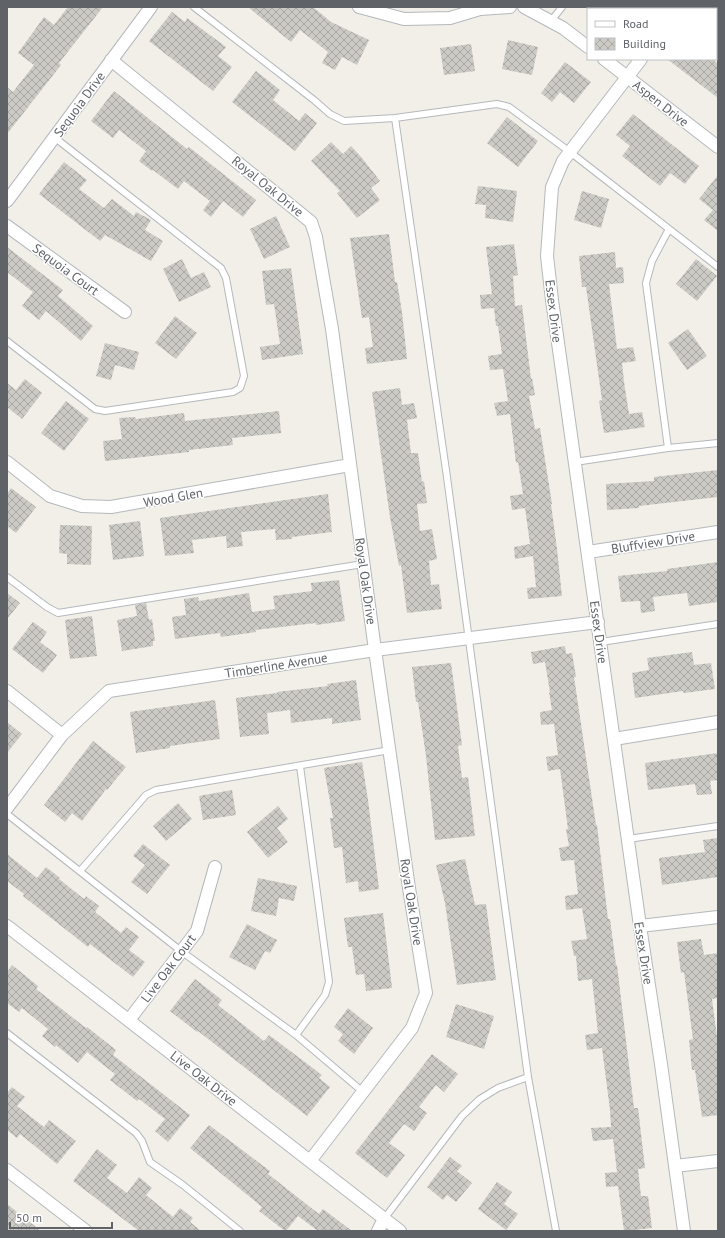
<svg xmlns="http://www.w3.org/2000/svg" width="725" height="1238" viewBox="0 0 725 1238" font-family="'PT Sans',sans-serif">
<defs>
<pattern id="building-cross-hatch" width="8" height="8" patternUnits="userSpaceOnUse"><rect width="8" height="8" fill="#cccac5"/><path d="M0 0l8 8M0 8l8-8" fill="none" stroke="#a9a8a4"/></pattern>
</defs>
<rect width="100%" height="100%" fill="#f1efe8"/>
<path fill="url(#building-cross-hatch)" d="M68 7H103L59 63 61 65 7 134V87L13 92 34 65 18 53 44 17 54 25Z
M248 7H313L331 22 369 40 357 65 342 57 335 70 322 63 328 52 300 30 291 42Z
M172 12 185 22 187 18 226 47 218 56 232 67 213 91 149 41Z
M508 40 538 47 532 75 502 69Z
M471 44 475 71 444 75 440 48Z
M667 59H712L718 64V98Z
M565 62 591 82 574 103 560 92 552 102 541 93Z
M256 71 280 90 273 100 299 121 305 113 317 123 295 151 232 102Z
M114 91 187 149 189 147 256 200 243 217 223 201 211 217 203 210 210 201 184 181 178 189 153 170 152 171 139 161 146 151 119 130 113 138 91 121Z
M633 114 699 166 685 184 670 173 660 186 622 156 630 146 616 135Z
M507 117 538 141 518 167 487 143Z
M331 142 343 154 351 146 362 158 380 181 371 188 380 200 357 218 337 193 340 191 311 161Z
M64 162 87 180 79 189 104 208 112 199 134 216 136 212 151 220 145 230 163 241 151 261 105 235 100 241 39 194Z
M718 175V231L704 220 713 210 699 199Z
M478 186 517 191 513 222 485 218 486 205 475 204Z
M582 191 609 199 601 228 574 220Z
M276 216 290 247 264 259 250 229Z
M389 234 395 282H397L402 312 407 359 367 364 365 348 373 347 369 317 362 318 350 238Z
M514 244 518 275 513 276 515 306 522 305 531 379 532 378 535 395 529 396 535 429 540 428 552 504H551L557 549 562 596 528 599 527 588 536 587 533 556 515 559 514 547 530 544 525 508 512 510 510 496 523 494 518 462 516 463 510 414 497 416 494 403 508 401 503 369 490 370 488 356 502 354 498 326H496L494 308 481 309 480 295 492 294 486 247Z
M7 247 63 290 58 296 93 326 81 341 46 311 39 320 22 306 33 292 7 272Z
M615 252 616 268 623 267 624 283 609 284 617 349 633 347 636 361 622 363 624 382 629 414 642 412 645 427 604 433 599 401 602 400 586 287H582L579 256Z
M182 259 191 278 204 272 211 287 179 302 163 269Z
M696 259 717 276 697 301 676 284Z
M291 268 303 354 262 360 260 347 280 344 274 304 266 305 262 271Z
M175 316 197 333 176 359 155 343Z
M688 329 707 356 687 370 668 343Z
M105 343 139 352 134 370 115 365 111 380 96 376Z
M25 379 42 393 22 419 7 407V383L16 390Z
M400 388 402 405 414 403 417 418 407 420 411 453H418L422 482 424 481 427 503 417 504 420 531 432 529 437 559 429 561 431 585 439 584 442 609 407 613 401 565 399 566 390 517 372 392Z
M66 401 89 419 64 451 41 433Z
M279 411 281 433 232 438 233 445 189 450V452L105 461 103 441 122 439 119 418 135 417 136 419 184 413 185 421Z
M718 470V497L639 506V508L607 510 606 484 654 481V477Z
M11 488 36 507 16 533 7 526V494Z
M328 494 332 532 292 537V539L276 540 275 529 241 532 243 546 227 548 226 536 192 540 194 553 165 556 160 518Z
M140 521 144 556 113 560 109 525Z
M60 525 92 526 91 565 67 564V554L59 553Z
M718 562V602L689 606 687 593 653 597 655 611 641 613 640 601 621 602 618 576 667 571V569Z
M339 580 345 621 316 625V623L255 630 256 632 221 637 220 633 175 639 172 617 186 615 184 599 198 597 199 601 249 593 252 612 275 609 273 596 312 591 311 583Z
M7 593 20 603 7 619Z
M146 603 149 620 152 619 155 641H153V646L122 651 117 620 137 616 135 605Z
M92 616 97 656 70 659 65 620Z
M33 622 47 632 40 642 57 655 43 673 12 649Z
M565 646 566 654 572 653 576 677H574L596 825H597L608 919H610L616 965H617L634 1108H638L645 1168 638 1169 641 1196H648L652 1228 624 1231 618 1186 606 1187 605 1173 617 1172 613 1139 593 1141 591 1128 611 1127 610 1110 602 1048 587 1050 585 1035 598 1033 592 979 578 981 576 956H574L571 941 587 939 582 908 566 910 565 896 578 894 574 860 561 861 559 848 569 846 566 829H568L560 769 548 771 546 757 558 755 554 724 541 725 540 712 552 710 549 692H550L545 662 533 664 531 652Z
M692 652 694 665 711 663 715 689 684 693 683 691 635 698 632 673 649 670 647 658Z
M451 663 462 745 458 746 462 778 468 777 475 836 435 840 426 756 418 702H416L412 667Z
M356 680 361 720 332 724V718L291 723 290 710 267 713 269 734 240 737 236 698 277 693V692L328 686 327 684Z
M215 700 220 739 170 746V748L136 753 130 712Z
M7 722 22 734 7 753Z
M93 741 126 767 107 790 106 789 82 821 72 813 65 822 44 805Z
M718 753V780L710 781 712 794 697 795 695 784 648 790 645 763Z
M362 762 368 800 379 889 359 892 358 881 346 883 342 847 334 848 330 818H333L324 768Z
M232 790 236 815 203 820 199 796Z
M178 803 192 819 166 841 153 826Z
M278 806 288 819 277 828 288 842 268 858 247 832Z
M717 838 718 877 662 885 659 858 705 852 703 840Z
M143 844 170 865 147 894 131 882 145 865 133 856Z
M7 854 37 878 46 867 60 878 59 879 84 899 86 896 99 906 95 912 121 933 126 927 139 937 129 950 145 962 133 977 90 944 88 947 23 896 24 894 7 881Z
M465 859 475 905 486 904 496 980 457 985 445 903 436 865Z
M258 878 297 886 294 901 279 898 276 916 251 911Z
M383 913 392 988 366 991 364 974 356 975 352 947H348L344 918Z
M247 924 277 940 270 953 265 951 255 970 229 957Z
M701 939 704 955 718 953V998L712 999 717 1037H718V1115L702 1117 695 1070H692L689 1040 693 1039 684 972 681 973 677 942Z
M12 965 38 986 36 989 86 1028 87 1027 116 1050 113 1055 190 1115 168 1142 155 1131 165 1119 139 1099 137 1101 110 1080 115 1074 87 1052 78 1063 56 1045 55 1047 42 1036 48 1029 22 1008 19 1012 7 1003V972Z
M195 979 222 1000 218 1005 264 1041 269 1035 322 1075 319 1078 330 1087 307 1116 198 1031 197 1032 170 1011Z
M456 1004 494 1016 484 1049 446 1037Z
M348 1008 373 1028 354 1054 338 1041 343 1034 334 1027Z
M432 1054 458 1074 444 1092 436 1085 419 1107 427 1113 414 1131 404 1124 389 1143 405 1155 387 1178 355 1153Z
M12 1087 25 1097 17 1106 44 1127 49 1120 76 1141 57 1164 20 1134 17 1138 7 1130V1093Z
M209 1125 270 1171 268 1174 319 1214 323 1209 352 1231H318L298 1216 286 1231H285L259 1211 262 1207 190 1148Z
M97 1149 117 1165 107 1178 127 1193 139 1177 152 1188 146 1195 173 1217 180 1208 193 1218 190 1222 201 1231H139L73 1181Z
M450 1157 462 1166 457 1171 472 1183 456 1202 447 1195 443 1200 427 1187Z
M497 1182 512 1192 504 1204 518 1214 506 1230 478 1209Z
M7 1204 41 1231H7Z"/>
<g fill="none" stroke-linecap="round" stroke-linejoin="round">
<g stroke="#b5b8bc" stroke-width="8">
<path id="service" d="M194 7 314 100 330 114 344 121 395 118 497 104 509 107 570 152 718 267
M551 21 562 7
M716 29 718 31
M395 118 446 470 528 1077 556 1231
M7 341 95 409 105 411 233 392 240 388 244 376 226 278 221 268 54 137
M668 448 646 283 652 261 669 229
M575 462 668 448 718 443
M7 577 47 607 58 613 363 564
M601 642 718 624
M7 814 181 951 296 1035 363 1092
M628 839 718 826
M80 871 146 795 156 790 390 750
M7 1033 136 1133 142 1141 150 1162 183 1185 240 1231
M296 1035 325 995 329 982 300 766
M384 1219 462 1116 480 1099 498 1088 528 1077"/>
</g>
<g stroke="#b5b8bc" stroke-width="14">
<path id="minor" d="M359 7 404 19 450 18 480 9 510 7
M524 7 563 28 588 47
M680 9 682 7
M604 59 718 147
M641 59 563 161 552 187 547 256 552 300 640 926 661 1064 684 1231
M111 60 311 222 316 237 332 329 375 650 409 888 426 993 412 1028 310 1161
M7 201 151 7
M7 226 125 312
M7 462 50 496 82 506 111 507 350 465
M588 552 718 532
M7 691 62 735
M614 739 718 722
M7 808 62 735 109 691 375 650 598 622
M7 926 400 1231
M640 926 718 917
M129 1020 197 931 215 867
M675 1166 718 1161
M7 1170 86 1231
M378 1231 384 1219"/>
</g>
<use href="#service" stroke="#fff" stroke-width="6"/>
<use href="#minor" stroke="#fff" stroke-width="12"/>
</g>
<g text-anchor="middle" stroke-width="3" stroke-linejoin="round" paint-order="stroke">
<g font-size="13" fill="#5f6368" stroke="#fff">
<text transform="translate(661 103) rotate(38)" y="5">Aspen Drive</text>
<text transform="translate(79 104) rotate(-54)" y="5">Sequoia Drive</text>
<text transform="translate(268 186) rotate(39)" y="5">Royal Oak Drive</text>
<text transform="translate(66 269) rotate(36)" y="5">Sequoia Court</text>
<text transform="translate(554 311) rotate(83)" y="5">Essex Drive</text>
<text transform="translate(173 497) rotate(-10)" y="5">Wood Glen</text>
<text transform="translate(653 542) rotate(-9)" y="5">Bluffview Drive</text>
<text transform="translate(366 581) rotate(82)" y="5">Royal Oak Drive</text>
<text transform="translate(599 632) rotate(82)" y="5">Essex Drive</text>
<text transform="translate(276 665) rotate(-9)" y="5">Timberline Avenue</text>
<text transform="translate(412 902) rotate(81)" y="5">Royal Oak Drive</text>
<text transform="translate(644 953) rotate(81)" y="5">Essex Drive</text>
<text transform="translate(168 968) rotate(-53)" y="5">Live Oak Court</text>
<text transform="translate(204 1078) rotate(38)" y="5">Live Oak Drive</text>
</g>
</g>
<rect width="725" height="1238" fill="none" stroke="#5f6368" stroke-width="16"/>
<rect x="587" y="8" width="130" height="52" fill="#ffffff" stroke="#bfc1c3"/>
<rect x="595" y="21" width="20" height="6" fill="#ffffff" stroke="#bfc1c3"/>
<text x="623" y="28" font-size="12" fill="#5f6368">Road</text>
<rect x="595" y="38" width="20" height="12" fill="url(#building-cross-hatch)" stroke="#bfc1c3"/>
<text x="623" y="48" font-size="12" fill="#5f6368">Building</text>
<path d="M10 1222v6h102v-6" fill="none" stroke="#5f6368" stroke-width="2"/>
<text x="16" y="1222" font-size="12" fill="#5f6368" stroke="#ffffff" stroke-width="3" paint-order="stroke">50 m</text>
</svg>
